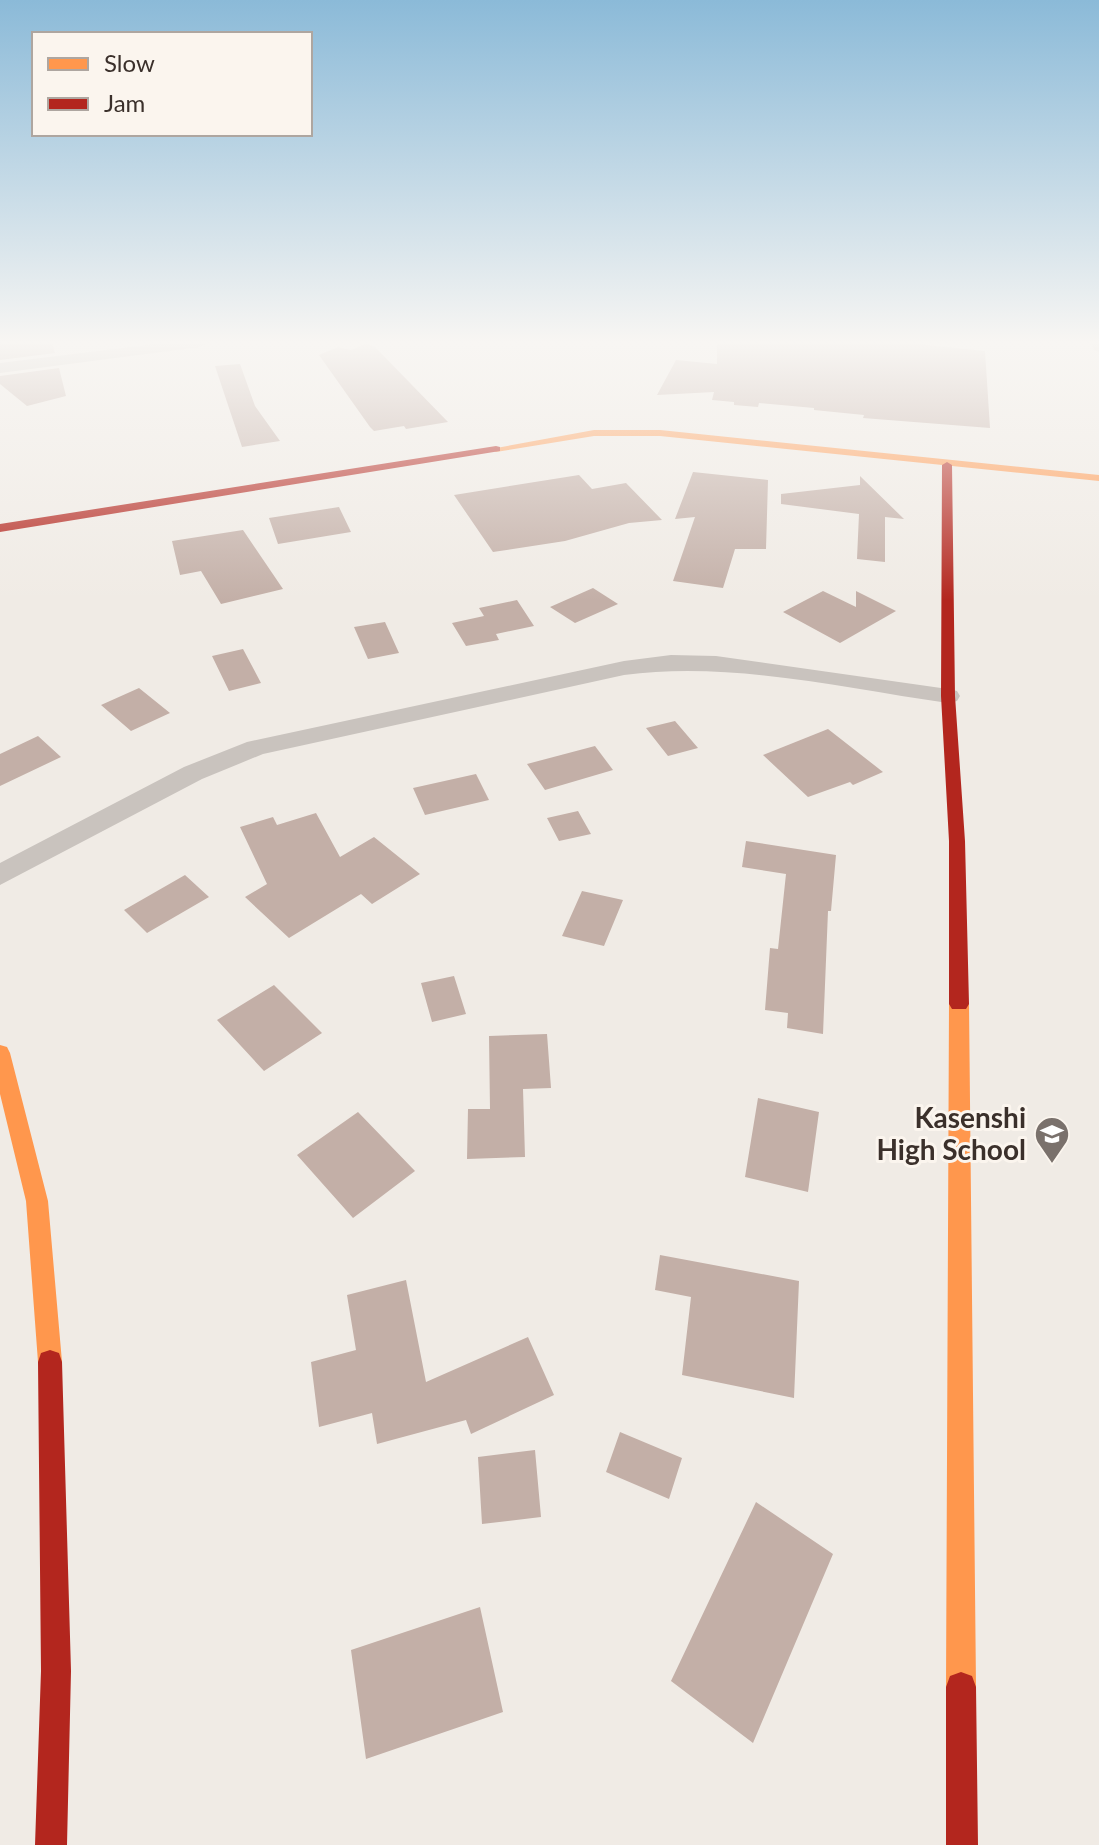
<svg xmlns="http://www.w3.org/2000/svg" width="1099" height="1845" viewBox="0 0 1099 1845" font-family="Lato,sans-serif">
<rect width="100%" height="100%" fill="#f0ebe5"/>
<path fill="#c3afa7" d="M0 343H52L55 353 0 360Z
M717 343H907L985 351 990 428 863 418 864 415 814 410V408L759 403 758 407 734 405V402L712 400 714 392 657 395 676 360 717 364Z
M365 344 374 346 448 422 406 429 404 426 374 431 370 427 319 355 338 347 351 350Z
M240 364 255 406 280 441 242 447 215 366Z
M59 368 66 396 27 406 0 384V376Z
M693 472 768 480 766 549H735L723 588 673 581 695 517 675 519Z
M579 475 592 489 626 483 662 520 629 523 565 541 493 552 454 495Z
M860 476 904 519 885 517V562L857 559 859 514 781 504V494L860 485Z
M339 507 351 532 278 544 269 518Z
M243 530 283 589 221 604 201 571 180 575 172 541Z
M593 588 618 604 575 623 550 607Z
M823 591 856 607V591L896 611 840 643 783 612Z
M517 600 534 626 496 634 499 640 466 646 452 623 484 616 479 608Z
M385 622 399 653 368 659 354 627Z
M243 649 261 683 229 691 212 656Z
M139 688 170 713 131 731 101 705Z
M675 721 698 748 668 756 646 728Z
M828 729 883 772 853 785 850 782 808 797 763 755Z
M38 736 61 757 0 786V754Z
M595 746 613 770 545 790 527 764Z
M476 774 489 800 425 815 413 788Z
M578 811 591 834 559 841 547 818Z
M316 813 340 857 374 837 420 874 372 904 361 894 289 938 245 897 267 884 240 827 273 817 277 825Z
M746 841 836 855 831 911H828L823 1034 787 1028 788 1013 765 1010 770 948 778 949 786 874 742 867Z
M185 875 209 897 147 933 124 910Z
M582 891 623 900 604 946 562 936Z
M454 976 466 1014 432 1022 421 983Z
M274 985 322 1033 264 1071 217 1020Z
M547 1034 551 1088 523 1089 525 1157 467 1159 468 1109H490L489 1036Z
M758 1098 819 1112 808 1192 745 1177Z
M358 1112 415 1171 353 1218 297 1155Z
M660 1255 799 1281 794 1398 682 1375 691 1297 655 1290Z
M406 1280 426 1382 528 1337 554 1395 471 1434 466 1420 377 1444 372 1413 319 1427 311 1362 356 1350 347 1295Z
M620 1432 682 1458 669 1499 606 1472Z
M535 1450 541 1517 482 1524 478 1457Z
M756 1502 833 1554 753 1743 671 1681Z
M480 1607 503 1712 366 1759 351 1650Z"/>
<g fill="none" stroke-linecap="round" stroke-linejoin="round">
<path fill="#c9c3be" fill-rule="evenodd" d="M163 343H207L200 347 0 373V363Z
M1091 343H1099V352L1094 350Z
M671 655 716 656 948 689 957 691 960 696 957 701 948 703C841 688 732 661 624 675L263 754 202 779 0 885V863L184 767 247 742 624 661Z"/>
<path fill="#ff974d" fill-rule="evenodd" d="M594 430H660L1099 475V481L660 436H594L496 452 491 449Z
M959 996 966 999 969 1004 976 1687 972 1698 961 1702 950 1698 946 1687 949 1004 952 999Z
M0 1045 7 1047 10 1053 48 1201 62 1362 59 1371 50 1374 41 1371 38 1362 26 1201 0 1094Z"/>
<path fill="#b3261e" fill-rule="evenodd" d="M496 446 500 447V451L0 532V524Z
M947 462 952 465 955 696 965 841 969 1004 966 1009H952L949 1004V841L941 696 942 465Z
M50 1350 59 1353 62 1362 71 1671 67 1845H35L41 1671 38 1362 41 1353Z
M961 1672 972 1676 976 1687 978 1845H946V1687L950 1676Z"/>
</g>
<linearGradient id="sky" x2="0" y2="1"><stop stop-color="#8bbad8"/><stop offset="0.57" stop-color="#f8f6f3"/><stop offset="1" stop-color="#f8f6f3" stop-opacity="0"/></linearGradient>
<rect width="1099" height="601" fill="url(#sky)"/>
<defs>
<g id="school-pin" transform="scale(1.8)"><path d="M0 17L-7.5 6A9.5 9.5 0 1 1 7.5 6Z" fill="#7a716c" stroke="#fbf5ee"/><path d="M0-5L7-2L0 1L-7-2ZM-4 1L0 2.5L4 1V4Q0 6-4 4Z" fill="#fff"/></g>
</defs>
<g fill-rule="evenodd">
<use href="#school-pin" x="1052" y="1134"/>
</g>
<g text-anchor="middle" stroke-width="6" stroke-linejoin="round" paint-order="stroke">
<g font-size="28" font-weight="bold" fill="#3b302b" stroke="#fbf5ee" text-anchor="end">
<text x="1026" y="1128">Kasenshi<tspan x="1026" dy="32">High School</tspan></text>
</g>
</g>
<rect x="32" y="32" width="280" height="104" fill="#fbf5ee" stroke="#aea6a0" stroke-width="2"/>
<rect x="48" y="58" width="40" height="12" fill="#ff974d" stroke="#aea6a0" stroke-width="2"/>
<text x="104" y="72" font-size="24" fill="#3b302b">Slow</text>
<rect x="48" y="98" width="40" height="12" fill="#b3261e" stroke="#aea6a0" stroke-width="2"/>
<text x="104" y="112" font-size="24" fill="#3b302b">Jam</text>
</svg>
